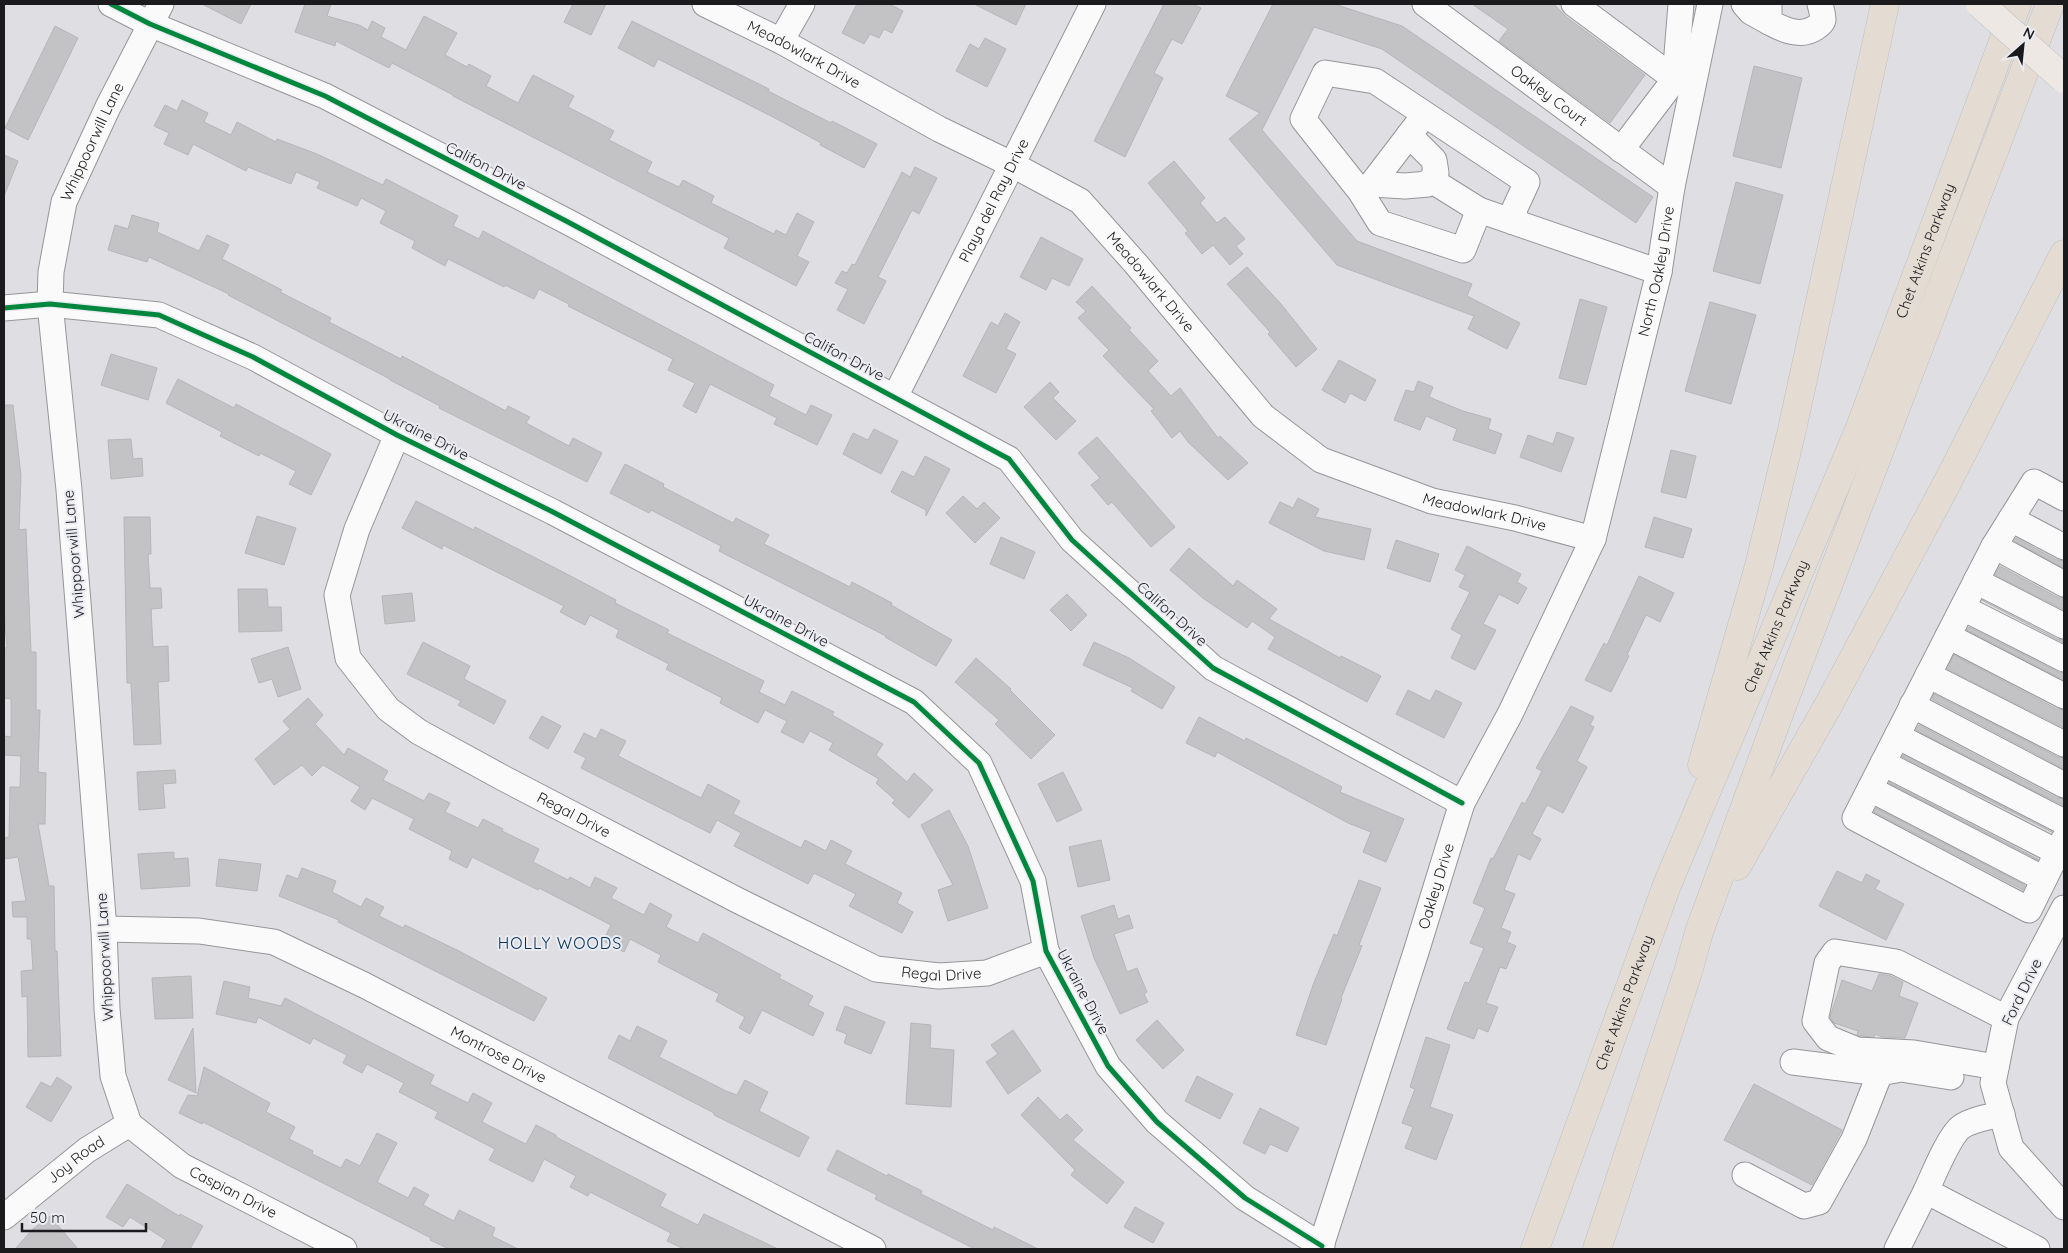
<svg xmlns="http://www.w3.org/2000/svg" width="2068" height="1253" viewBox="0 0 2068 1253" font-family="Quicksand,sans-serif">
<rect width="100%" height="100%" fill="#dfdfe3"/>
<path fill="#c3c2c5" stroke="#b6b5b8" d="M202 4H251L241 24Z
M305 4H331L327 16 359 25 368 30 372 21 385 28 381 37 406 50 424 16 457 33 445 55 467 67 469 64 491 76 486 86 518 103 533 75 574 96 568 107 614 131 609 140 652 162 647 172 679 187 683 180 714 196 711 203 774 234 776 230 786 235 797 213 814 222 797 256 809 262 796 286 724 248 729 238 453 96V95L392 63 389 68 336 41 335 46 295 32Z
M573 4H606L591 35 564 22Z
M857 4H889L903 11 892 33 884 29 879 38 870 34 864 44 842 33Z
M974 4H1026L1016 25Z
M1164 4H1192L1201 8 1182 44 1172 39 1154 73 1163 78 1125 157 1094 141Z
M1273 4H1334L1402 26 1653 197 1636 223 1382 49 1314 27 1262 130 1357 241 1472 284 1467 296 1520 323 1507 349 1468 329 1474 316 1337 265 1229 139 1260 113 1226 96Z
M1472 4H1554L1565 16 1645 75 1610 123 1499 41 1508 29Z
M632 21 769 89 768 91 831 123 832 121 877 144 864 168 820 145 821 143 775 118 658 59 654 67 618 48Z
M55 26 78 38 28 140 5 128Z
M985 38 1006 49 987 87 956 71 970 44 979 49Z
M1754 66 1802 78 1781 168 1733 156Z
M182 100 208 113 204 122 231 135 237 122 276 142 277 139 317 154 383 185 386 179 458 216 453 226 479 239 483 231 774 385 769 396 806 415 811 405 832 415 817 445 774 424 777 418 710 384 696 413 683 406 695 383 668 370 673 359 568 306 569 304 539 289 534 299 505 285 504 287 448 259 445 266 412 248 415 241 380 223 386 211 361 198 357 206 317 188 320 182 296 172 291 184 248 167 246 171 193 144 188 155 164 144 169 133 154 126 165 105 177 111Z
M4 155 18 161 4 196Z
M1174 161 1205 198 1200 203 1217 223 1225 217 1245 239 1236 246 1243 254 1230 265 1213 245 1202 254 1185 233 1188 231 1148 183Z
M915 167 937 178 919 214 912 210 878 277 886 281 864 324 837 310 848 289 835 283 842 271 847 273 852 264 855 265 902 172 910 177Z
M1736 182 1783 195 1760 284 1713 271Z
M132 215 159 223 157 232 199 251 207 235 229 245 222 259 282 290 280 292 331 318 329 322 401 359 402 356 506 411 508 406 530 417 526 423 569 446 573 438 602 453 587 482 439 408 440 406 390 380V379L228 295 229 294 149 257 147 262 108 250 115 225 128 229Z
M1041 237 1083 259 1069 286 1052 278 1046 290 1020 277Z
M1247 267 1281 304 1317 349 1296 367 1268 334 1270 332 1227 284Z
M1092 286 1131 328 1129 330 1158 361 1148 371 1171 396 1180 388 1218 438 1220 436 1248 463 1228 480 1188 442 1180 431 1172 438 1151 411 1154 409 1103 356 1109 350 1078 318 1086 311 1076 302Z
M1580 299 1607 307 1586 385 1559 378Z
M1710 302 1756 315 1731 404 1685 391Z
M1005 313 1020 322 1006 349 1016 354 996 393 963 376 991 322 998 326Z
M111 354 157 368 148 400 101 385Z
M1339 360 1376 380 1365 401 1350 393 1345 403 1322 390Z
M178 379 234 408 236 404 331 454 311 495 289 484 296 471 260 453 259 456 220 436 222 432 166 403Z
M1418 381 1433 387 1429 397 1463 411 1491 419 1488 429 1502 434 1495 454 1453 440 1457 429 1426 416 1420 430 1394 420 1406 390 1414 392Z
M1050 382 1059 392 1053 398 1076 421 1056 440 1024 407Z
M4 405H13L21 476 19 530 26 529 31 652H36V710H40L38 772 46 773 45 824H38L49 886H54L55 951H57L61 1056 28 1057 27 996 22 997 21 971 33 970 31 939H27V917H13L12 902 26 901 18 857 4 859V838L9 837 10 787H20L21 756 4 755V736L11 737V699L4 698V648H7L5 623H4Z
M874 429 898 441 881 474 843 454 853 433 868 440Z
M1557 432 1574 438 1561 472 1520 457 1528 435 1553 444Z
M1097 437 1175 527 1151 547 1112 502 1108 505 1091 485 1100 478 1078 453Z
M131 439 133 459 142 458 143 476 111 479 108 440Z
M1671 450 1696 456 1686 498 1661 492Z
M925 456 950 469 926 516V510L891 492 902 471 914 477Z
M625 464 664 484 663 487 733 523 736 518 769 535 764 544 850 587 852 582 892 603 891 605 952 640 936 666 885 637 886 636 719 551 721 546 651 510 649 513 610 493Z
M963 496 977 509 984 502 1000 518 975 543 946 513Z
M1298 498 1319 509 1315 517 1371 529 1364 560 1324 551 1269 523 1280 502 1293 508Z
M416 501 474 530 475 527 563 572 616 600 615 603 669 630 667 633 764 681 759 692 785 705 792 691 834 712 832 715 883 744 876 755 907 782 914 773 933 790 909 818 892 803 895 800 876 783 879 779 829 750 833 743 810 731 803 743 781 732 787 721 765 710 758 723 720 703 722 698 666 669 669 664 616 637 619 630 590 615 585 625 560 612 564 606 443 545 442 549 402 528Z
M257 516 296 528 284 565 245 553Z
M124 517H150L151 554H148L150 588H161L162 608 151 609 153 647 168 646 169 681 158 682 161 744 134 745 131 683H127Z
M1654 517 1692 529 1683 558 1645 547Z
M1001 537 1035 552 1024 579 990 564Z
M2016 538 2057 560 2064 561V568L2014 541Z
M1396 540 1439 554 1430 582 1387 568Z
M1467 546 1521 574 1517 582 1527 588 1518 604 1499 594 1483 624 1496 630 1475 670 1451 658 1462 635 1451 629 1470 592 1459 587 1465 575 1455 570Z
M1189 548 1233 586 1237 580 1277 609 1269 619 1340 658 1341 656 1381 676 1367 702 1268 649 1275 637 1252 621 1247 628 1204 599 1170 570Z
M2000 566 2057 597 2064 598V610L1995 575Z
M1639 576 1674 593 1660 622 1646 615 1627 655 1629 656 1611 692 1585 680 1604 643 1607 645Z
M238 589H267L268 607H281L282 631 239 632Z
M412 593 415 621 385 624 382 596Z
M1067 594 1087 615 1071 631 1050 610Z
M1982 600 2057 639 2064 640V643Z
M1969 627 2058 672 2064 673V680L1967 630Z
M423 642 470 666 464 679 506 701 494 724 458 705 461 701 407 674Z
M1094 642 1129 658 1175 687 1162 709 1131 691 1133 688 1083 665Z
M288 647 301 689 278 697 272 679 259 683 251 659Z
M1954 655 2057 709 2064 710V728L1947 669Z
M976 658 1011 689 1010 690 1055 735 1031 759 995 724 999 720 955 682Z
M1408 690 1430 701 1436 690 1462 703 1444 738 1396 714Z
M1934 694 2058 757 2064 758V769L1932 699Z
M308 698 323 715 315 724 344 755 348 748 388 771 383 780 424 801 429 793 450 803 445 812 478 828 483 819 503 829 502 831 539 849 533 862 568 880 570 877 590 888 595 877 617 888 611 898 644 915 650 903 672 915 666 927 698 943 703 933 781 975 779 978 813 996 808 1005 824 1013 813 1036 762 1010 750 1034 739 1028 745 1017 716 1001 719 994 658 962 661 955 630 939 624 952 603 941 611 925 539 888 538 890 472 857 467 868 449 859 452 851 409 829 414 819 372 798 365 810 351 801 360 787 323 765 312 776 302 765 274 785 255 759 290 729 283 721Z
M1571 706 1594 717 1590 725 1594 727 1577 761 1587 767 1563 813 1547 805 1532 834 1541 839 1530 860 1518 854 1504 890 1515 894 1501 928 1511 932 1507 942 1516 946 1506 969 1500 967 1486 1003 1498 1007 1488 1032 1478 1028 1474 1039 1447 1029 1465 982 1469 983 1484 948 1470 943 1485 908 1473 903 1491 858 1493 859 1522 802 1525 804 1542 771 1536 768Z
M542 716 561 726 548 749 529 738Z
M1199 717 1245 741 1246 738 1342 787 1340 792 1404 819 1386 862 1363 852 1371 832 1348 823 1217 752 1215 757 1186 743Z
M1919 725 2057 798 2064 799V806L1916 730Z
M601 729 626 741 618 756 701 798 708 784 740 801 733 814 801 848 805 840 826 851 831 840 852 851 845 864 902 893 897 903 913 912 902 933 849 906 856 894 814 873 808 884 734 846 741 833 717 820 710 833 581 768 586 758 574 752 584 733 596 739Z
M1903 755 2052 832 1902 757Z
M175 770 176 783 163 784 165 808 139 810 137 772Z
M1063 772 1082 810 1057 822 1038 784Z
M1889 782 2038 859V860L1889 783Z
M1876 808 2025 885 2023 890 1874 812Z
M949 810 968 846 988 908 948 921 938 890 953 885 921 825Z
M1101 840 1110 880 1078 887 1069 847Z
M174 852V859L188 858 190 886 141 889 138 854Z
M219 859 261 864 257 891 216 886Z
M302 868 336 881 332 892 361 907 366 898 384 907 379 916 403 928 405 925 459 951 547 998 534 1021 338 922 339 920 279 896 287 875 298 879Z
M1837 871 1862 883 1866 874 1880 881 1875 889 1904 904 1886 940 1819 906Z
M1359 880 1381 888 1359 945 1362 946 1341 998 1342 999 1326 1045 1296 1035 1313 985 1334 934 1337 936Z
M1114 905 1118 919 1129 915 1133 928 1114 934 1127 972 1137 968 1147 992 1144 994 1148 1002 1120 1014 1094 958 1081 916Z
M1879 974 1891 976 1903 982 1899 996 1918 1003 1905 1038 1882 1037 1875 1034 1874 1037 1860 1036 1857 1035 1858 1031 1834 1023 1830 1017 1842 980 1872 991Z
M191 976 193 1018 155 1019 152 978Z
M224 981 250 987 248 998 281 1006 285 998 434 1075 430 1084 468 1103 473 1093 492 1103 482 1122 526 1144 536 1125 556 1135V1137L666 1194 660 1206 698 1225 704 1214 778 1249H684L667 1241 671 1233 590 1192 588 1196 570 1187 576 1176 544 1159 533 1182 489 1160 495 1149 435 1118 438 1112 399 1092 404 1083 367 1064 362 1073 343 1063 347 1055 313 1038 310 1044 258 1017 256 1023 216 1014Z
M845 1006 885 1022 871 1054 844 1043 847 1034 836 1030Z
M1157 1020 1184 1050 1163 1069 1136 1040Z
M911 1023 931 1025 930 1048 954 1050 951 1107 906 1104Z
M637 1026 667 1041 659 1057 726 1091 737 1095 745 1080 768 1092 759 1111 809 1137 799 1157 714 1115V1113L608 1058 619 1035 630 1041Z
M193 1028 196 1093 168 1080Z
M1013 1030 1041 1071 1008 1094 986 1062 998 1054 991 1045Z
M1426 1037 1450 1045 1430 1107 1453 1115 1436 1160 1405 1148 1413 1127 1402 1123 1415 1089 1410 1087Z
M204 1067 270 1103 266 1112 295 1127 289 1139 313 1151 312 1154 341 1168 346 1159 360 1166 377 1133 397 1143 377 1182 408 1198 414 1187 429 1195 423 1205 454 1221 459 1210 495 1228 492 1236 518 1249H449L430 1240 431 1238 203 1122 202 1124 179 1113 188 1095 197 1096Z
M1197 1076 1233 1094 1220 1119 1185 1101Z
M57 1077 72 1087 51 1122 26 1107 41 1082 51 1087Z
M1754 1084 1842 1130 1812 1185 1724 1140Z
M1038 1097 1060 1120 1067 1114 1083 1130 1073 1140 1124 1182 1107 1204 1071 1175 1075 1170 1021 1115Z
M1260 1108 1299 1128 1287 1152 1270 1144 1265 1154 1243 1143Z
M837 1150 887 1176 888 1174 922 1191 921 1194 993 1230 994 1227 1038 1249H975L875 1199 877 1195 827 1170Z
M127 1184 179 1216 180 1214 203 1226 190 1249H161L166 1240 130 1217 123 1227 106 1217Z
M1135 1207 1164 1223 1153 1243 1124 1227Z
M50 1216 78 1249H15L33 1229Z"/>
<g fill="none" stroke-linecap="round" stroke-linejoin="round">
<g stroke="#969699" stroke-width="27">
<g id="minor">
<path d="M111 4 150 24 325 96 568 222 1009 459 1072 540 1213 668 1462 803"/>
<path id="s1" d="M705 4 781 41 939 129 1011 164 1080 201 1136 264 1263 416 1321 460 1432 501 1515 518 1593 539"/>
<path id="s2" d="M1425 4 1672 187"/>
<path d="M1574 4 1675 79 1681 4"/>
<path d="M1744 4 1751 12 1769 22"/>
<path d="M1769 4V22C1782 29 1800 38 1815 28 1818 26 1822 24 1823 20 1823 15 1821 8 1820 4"/>
<path d="M781 41 802 4"/>
<path d="M1621 150 1675 79 1691 82"/>
<path d="M1431 180 1479 210"/>
<path d="M1372 184 1405 186 1428 184 1436 173 1434 160 1409 135"/>
<path d="M1364 194 1419 122"/>
<path d="M1513 222 1515 208 1527 182 1375 81 1325 73 1303 119 1360 191 1380 223 1463 250 1479 210 1659 272"/>
<path d="M4 308 50 304 159 315 253 357 397 435 553 512 914 702 979 763 1033 881 1046 951 1108 1066 1157 1122 1245 1198 1322 1246"/>
<path id="s3" d="M895 397 1093 4"/>
<path id="s4" d="M397 435 357 529 337 595 348 658 388 709 419 732 503 778 737 900 876 969 939 976 987 973 1046 951"/>
<path d="M2064 498 2034 482 1994 546 1855 818 2029 910 2064 839"/>
<path d="M2011 519 2064 547"/>
<path d="M1994 546 2064 584"/>
<path d="M1976 581 2064 626"/>
<path d="M1963 608 2064 659"/>
<path d="M1948 636 2064 696"/>
<path d="M1928 675 2064 744"/>
<path d="M1912 705 2064 785"/>
<path d="M1897 736 2064 822"/>
<path d="M1883 763 2057 852"/>
<path d="M1870 789 2044 879"/>
<path d="M2064 908 2006 1018 1993 1083 2011 1148 2064 1207"/>
<path id="s5" d="M104 929 199 931 274 942 364 985 873 1249"/>
<path d="M1793 1062 1880 1073"/>
<path d="M1996 1067 1914 1053 1857 1050 1828 1038 1815 1021 1827 963 1835 952 1896 962 2006 1018"/>
<path id="s6" d="M129 1124 113 1076 107 1009 104 929 69 490 50 304 51 272 64 202 108 107 161 4"/>
<path id="s7" d="M129 1124 182 1166 344 1249"/>
<path d="M1745 1175 1804 1206 1819 1202 1854 1139 1880 1073 1901 1069 1951 1077"/>
<path d="M1926 1191C1933 1176 1949 1136 1961 1127 1972 1119 1989 1117 2002 1114"/>
<path id="s8" d="M4 1217 87 1150 129 1124"/>
<path id="s9" d="M1320 1249 1416 952 1462 803 1510 714 1593 539 1659 272 1672 187 1710 4"/>
<path d="M1897 1249 1926 1191 2037 1249"/>
</g>
</g>
<g stroke="#bebebf" stroke-width="29">
<g id="highway">
<path d="M1702 765 1759 566 1791 434 1885 4"/>
<path d="M1737 866 1829 704 1946 485 2064 254"/>
<path id="s10" d="M1535 1249 1667 885 1859 430 2017 4"/>
<path d="M1597 1249 1688 972 1699 932 1782 706 2050 4"/>
</g>
</g>
<use href="#minor" stroke="#fafafb" stroke-width="25"/>
<use href="#highway" stroke="#e4dcd3" stroke-width="28"/>
<g stroke="#bebebf" stroke-width="29" stroke-linecap="butt">
<path id="major-bridge" d="M1980 4 2064 79"/>
</g>
<use href="#major-bridge" stroke="#ede8e3" stroke-width="28"/>
<g stroke="#ebebf2" stroke-width="8">
<path id="cycleway" d="M111 4 150 24 325 96 568 222 1009 459 1072 540 1213 668 1462 803
M4 308 50 304 159 315 253 357 397 435 553 512 914 702 979 763 1033 881 1046 951 1108 1066 1157 1122 1245 1198 1322 1246"/>
</g>
<use href="#cycleway" stroke="#00873e" stroke-width="5"/>
</g>
<g text-anchor="middle" stroke-width="4" stroke-linejoin="round" paint-order="stroke">
<g font-size="15" fill="#1b1b1d" stroke="#ebebf2">
<text dy="5" stroke="none"><textPath href="#s1" startOffset="111">Meadowlark Drive</textPath></text>
<text dy="5" stroke="none"><textPath href="#s2" startOffset="154">Oakley Court</textPath></text>
<text dy="5" stroke="none"><textPath href="#s6" startOffset="995">Whippoorwill Lane</textPath></text>
<text transform="translate(486 166) rotate(27)" y="5">Califon Drive</text>
<text dy="5" stroke="none"><textPath href="#s3" startOffset="220">Playa del Ray Drive</textPath></text>
<text dy="5" stroke="none"><textPath href="#s10" startOffset="1072">Chet Atkins Parkway</textPath></text>
<text dy="5" stroke="none"><textPath href="#s9" startOffset="1038">North Oakley Drive</textPath></text>
<text dy="5" stroke="none"><textPath href="#s1" startOffset="531">Meadowlark Drive</textPath></text>
<text transform="translate(844 356) rotate(28)" y="5">Califon Drive</text>
<text transform="translate(426 435) rotate(27)" y="5">Ukraine Drive</text>
<text dy="5" stroke="none"><textPath href="#s1" startOffset="951">Meadowlark Drive</textPath></text>
<text transform="translate(74 554) rotate(-95)" y="5">Whippoorwill Lane</text>
<text transform="translate(1172 614) rotate(42)" y="5">Califon Drive</text>
<text transform="translate(786 621) rotate(28)" y="5">Ukraine Drive</text>
<text dy="5" stroke="none"><textPath href="#s10" startOffset="668">Chet Atkins Parkway</textPath></text>
<text dy="5" stroke="none"><textPath href="#s4" startOffset="514">Regal Drive</textPath></text>
<text dy="5" stroke="none"><textPath href="#s9" startOffset="381">Oakley Drive</textPath></text>
<text transform="translate(105 957) rotate(-93)" y="5">Whippoorwill Lane</text>
<text dy="5" stroke="none"><textPath href="#s4" startOffset="919">Regal Drive</textPath></text>
<text transform="translate(1083 992) rotate(62)" y="5">Ukraine Drive</text>
<text transform="translate(2022 992) rotate(-64)" y="5">Ford Drive</text>
<text dy="5" stroke="none"><textPath href="#s10" startOffset="262">Chet Atkins Parkway</textPath></text>
<text dy="5" stroke="none"><textPath href="#s5" startOffset="422">Montrose Drive</textPath></text>
<text dy="5" stroke="none"><textPath href="#s8" startOffset="92">Joy Road</textPath></text>
<text dy="5" stroke="none"><textPath href="#s7" startOffset="125">Caspian Drive</textPath></text>
</g>
<g font-size="16" letter-spacing="1" fill="#023155" stroke="#ebebf2">
<text x="560" y="949">HOLLY WOODS</text>
</g>
</g>
<rect width="2068" height="1253" fill="none" stroke="#1b1b1d" stroke-width="10"/>
<g transform="translate(2023 45) rotate(27)" stroke="#ebebf2" stroke-width="4" paint-order="stroke">
<path d="M0-4L9 19L0 12L-9 19Z" fill="#1b1b1d"/>
<text y="-8" font-size="14" font-weight="bold" text-anchor="middle" fill="#1b1b1d">N</text>
</g>
<path d="M22 1223v8h124v-8" fill="none" stroke="#1b1b1d" stroke-width="2.5"/>
<text x="30" y="1223" font-size="15" fill="#1b1b1d" stroke="#ebebf2" stroke-width="4" paint-order="stroke">50 m</text>
</svg>
